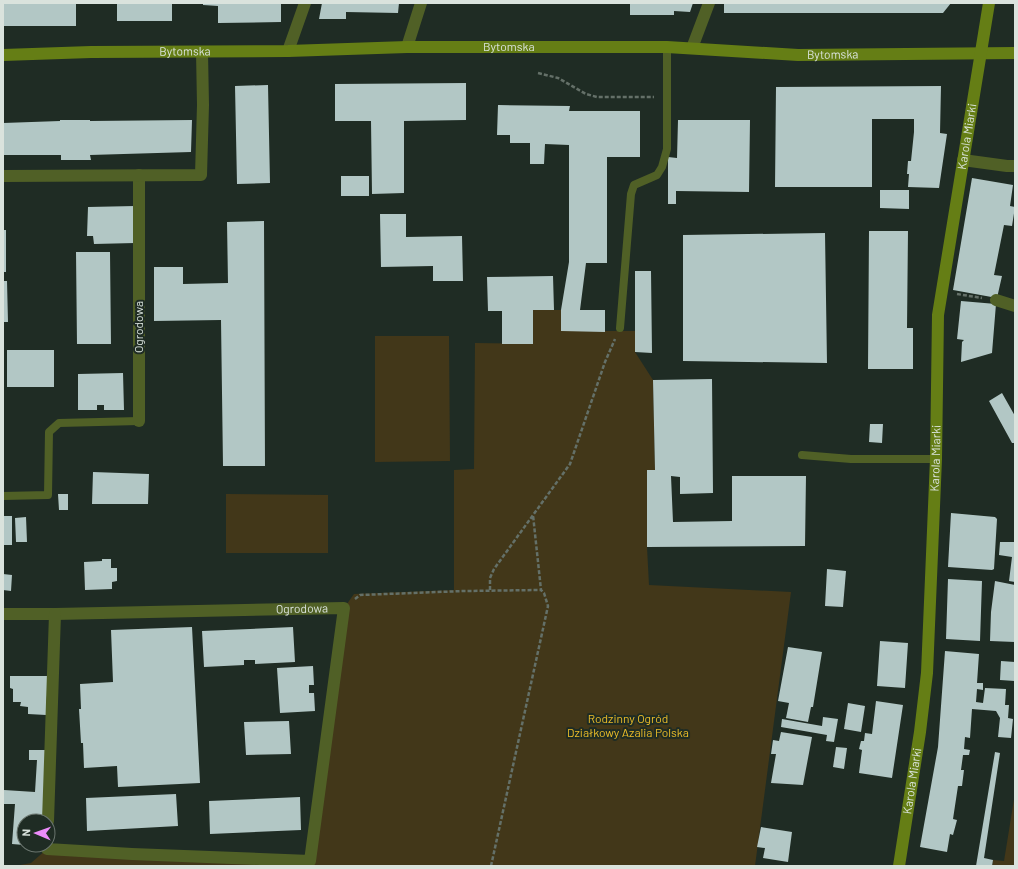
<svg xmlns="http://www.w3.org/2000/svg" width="1018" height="869" viewBox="0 0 1018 869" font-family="Barlow,sans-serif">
<rect width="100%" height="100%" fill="#1f2c24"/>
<path fill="#423719" d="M533 310H561L562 331H635V352L653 380 655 470H647V547L649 585 791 592 755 866H15L31 863 47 849 310 861 344 608 354 594 454 590V470L474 469 475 343 532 344Z
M375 336H449L450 461 375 462Z
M226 494 328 495V553H226Z
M1015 793V866H992L993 860 1004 861Z"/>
<path fill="#b2c7c5" d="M3 3H76V26H3Z
M117 3H172V21H117Z
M203 3H281V22L218 23V6L203 5Z
M322 3H399L398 13 346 12V19H319Z
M630 3H693L690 12 674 11V15H630Z
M724 3H951L943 13H724Z
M466 83V120L404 121V193L372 194 371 121H335V84Z
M268 85 270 183 237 184 235 86Z
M941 86 940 133 947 134 939 188 908 187 909 174H907L908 161H911L914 132V119H872V187H775L776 87Z
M498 105 570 106 569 111H640V157H607V263H586L580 310H605V332L561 331V310L569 262V145L545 144 544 164H530V143H510V135H497Z
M60 120H90V121L192 120 191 152 90 155 91 160H61V155H3V123L60 121Z
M678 120H750L749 192 676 191V204H668V157L677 158Z
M341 176H369V196H341Z
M972 178 1013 185 1010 206 1015 207 1012 226 1004 225 994 275 1002 276 997 298 953 290Z
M880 190H909V209L880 208Z
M135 206V243L94 244 93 236H87L88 207Z
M380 214H406V237L462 236 463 281H433V266L381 267Z
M264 221 265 466H223L221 320 154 321V267H183V284L228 283 227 222Z
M3 230H6V272H3Z
M869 231H908L907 328H913V369H868Z
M825 233 827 363 683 361V235Z
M76 252H110L111 344H77Z
M635 271H651L652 353 635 352Z
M553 276 554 310H533V344H502V311H488L487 277Z
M3 281H7L8 322H3Z
M961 301 996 304 992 353 961 362 962 342 964 340 957 339Z
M7 350H54V387H7Z
M123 373 124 410H104V405H97V410H78V374Z
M712 379 713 493 680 494V477L671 476 673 522 732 521V476H806L805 546 647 547V470H655L653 380Z
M1002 393 1015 416V443H1012L989 401Z
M870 424H883L882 443 869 442Z
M93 472 149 474 148 504H92Z
M58 494H68V510H59Z
M951 513 995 517 997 519 994 569 992 570 948 567Z
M3 516H12V545H3Z
M26 517 27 542H16L15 518Z
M1000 542H1015V582L1009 581 1012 557 999 555Z
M102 559H111V568H117V581L112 582V589L85 590 84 562 102 561Z
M827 569 846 571 843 607 825 606Z
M3 574 12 575 11 591 3 590Z
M948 579 982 581 980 641 946 639Z
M995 581 1015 585V642L990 641 991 612Z
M192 627 200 783 118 787 117 766 84 768 83 743H81L79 709H81L80 684 113 682 111 630Z
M293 627 295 662 255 664V660H244V665L204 667 202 631Z
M880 641 908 643 905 688 877 686Z
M788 647 822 652 813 707H811L808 722 786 718 789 703 778 701Z
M945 651 979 654 977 683H983V690L977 689 976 702 983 703 985 688 1006 689 1005 705H1009L1008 718 1013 719 1011 738 998 737 1000 718 996 711 972 709 970 738 965 737 964 749 970 750 969 755H963L961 770H964L962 786H958L953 819 957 820 953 835 950 834 947 852 920 847 938 747Z
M1001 661 1015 662V681L1000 680Z
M313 666 314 685H309V693H314L315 711 280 713 277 668Z
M10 676H48L46 715 28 714V707L20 706 21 702H13V689L10 688Z
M876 701 903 705 892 778 859 773 862 750 859 749 861 741H864L865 733 872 734Z
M848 703 865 706 861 732 844 729Z
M823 717 838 719 834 742 826 741 827 735 781 727 782 719 822 726Z
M289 721 291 754 246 755 244 722Z
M781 732 812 737 803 785 771 783 776 754H771L773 740 779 741Z
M836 747 847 748 844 769 833 767Z
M29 750H46L43 821H24V845L12 844 15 804H3L4 790 35 792 37 760H29Z
M995 752 1000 753 984 858 993 860 992 866H976Z
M176 794 178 826 87 831 86 798Z
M300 797 301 830 210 834 209 801Z
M761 827 792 832 788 862 763 858 765 848 757 847Z"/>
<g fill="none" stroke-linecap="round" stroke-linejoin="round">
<path stroke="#647068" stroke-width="2.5" stroke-dasharray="4 2" stroke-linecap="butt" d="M538 73 558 78 586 94 597 97H654
M957 294 982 298
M490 590V578L494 569 570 464 605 362 615 339
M355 599 360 595 464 591 541 590
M491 866 548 606 544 593 541 590 533 515"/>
<path stroke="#506026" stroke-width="8" d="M620 328 631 194 634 185 657 175 662 167 667 149V47
M802 455 851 459H936
M3 496 48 495 49 432 59 423 139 421"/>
<g stroke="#506026" stroke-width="12">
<path d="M407 47 421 3"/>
<path d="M692 48 709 3"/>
<path d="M288 51 305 3"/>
<path d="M963 160 1007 166H1015"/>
<path d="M139 175V421"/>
<path d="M3 176 201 175 203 105 202 52"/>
<path d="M996 300 1015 306"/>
<path id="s1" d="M3 614H55L344 608 310 861 132 854 47 849V845"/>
<path d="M48 821 55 614"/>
</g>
<g stroke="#657e15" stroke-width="12">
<path id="s2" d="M3 55 91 52 288 51 407 47H667L798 55 1015 53"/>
<path id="s3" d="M899 866 920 732 927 673 936 459 938 315 989 3"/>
</g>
</g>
<g text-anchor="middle" stroke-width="4" stroke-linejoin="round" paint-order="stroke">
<g font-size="12" fill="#dae3dd" stroke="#1f2c24">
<text dy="4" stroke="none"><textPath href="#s2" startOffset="506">Bytomska</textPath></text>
<text dy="4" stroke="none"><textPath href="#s2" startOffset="182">Bytomska</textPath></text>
<text dy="4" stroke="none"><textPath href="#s2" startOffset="830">Bytomska</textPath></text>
<text dy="4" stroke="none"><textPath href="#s3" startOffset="734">Karola Miarki</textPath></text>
<text transform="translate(139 327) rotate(-90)" y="4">Ogrodowa</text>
<text dy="4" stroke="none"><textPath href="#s3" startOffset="410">Karola Miarki</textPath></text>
<text dy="4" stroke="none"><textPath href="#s1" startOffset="299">Ogrodowa</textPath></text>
<text dy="4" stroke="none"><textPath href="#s3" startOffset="86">Karola Miarki</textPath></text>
</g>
<g font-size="12" fill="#ecbd28" stroke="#1f2c24">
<text x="628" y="723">Rodzinny Ogród<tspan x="628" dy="14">Działkowy Azalia Polska</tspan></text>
</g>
</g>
<rect width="1018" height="869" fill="none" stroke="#dae3dd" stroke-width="8"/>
<g transform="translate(36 833) rotate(272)"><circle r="19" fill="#1f2c24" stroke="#6a756e"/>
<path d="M0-3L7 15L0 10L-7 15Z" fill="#ec8cfa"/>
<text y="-6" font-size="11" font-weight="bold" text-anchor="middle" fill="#dae3dd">N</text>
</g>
</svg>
